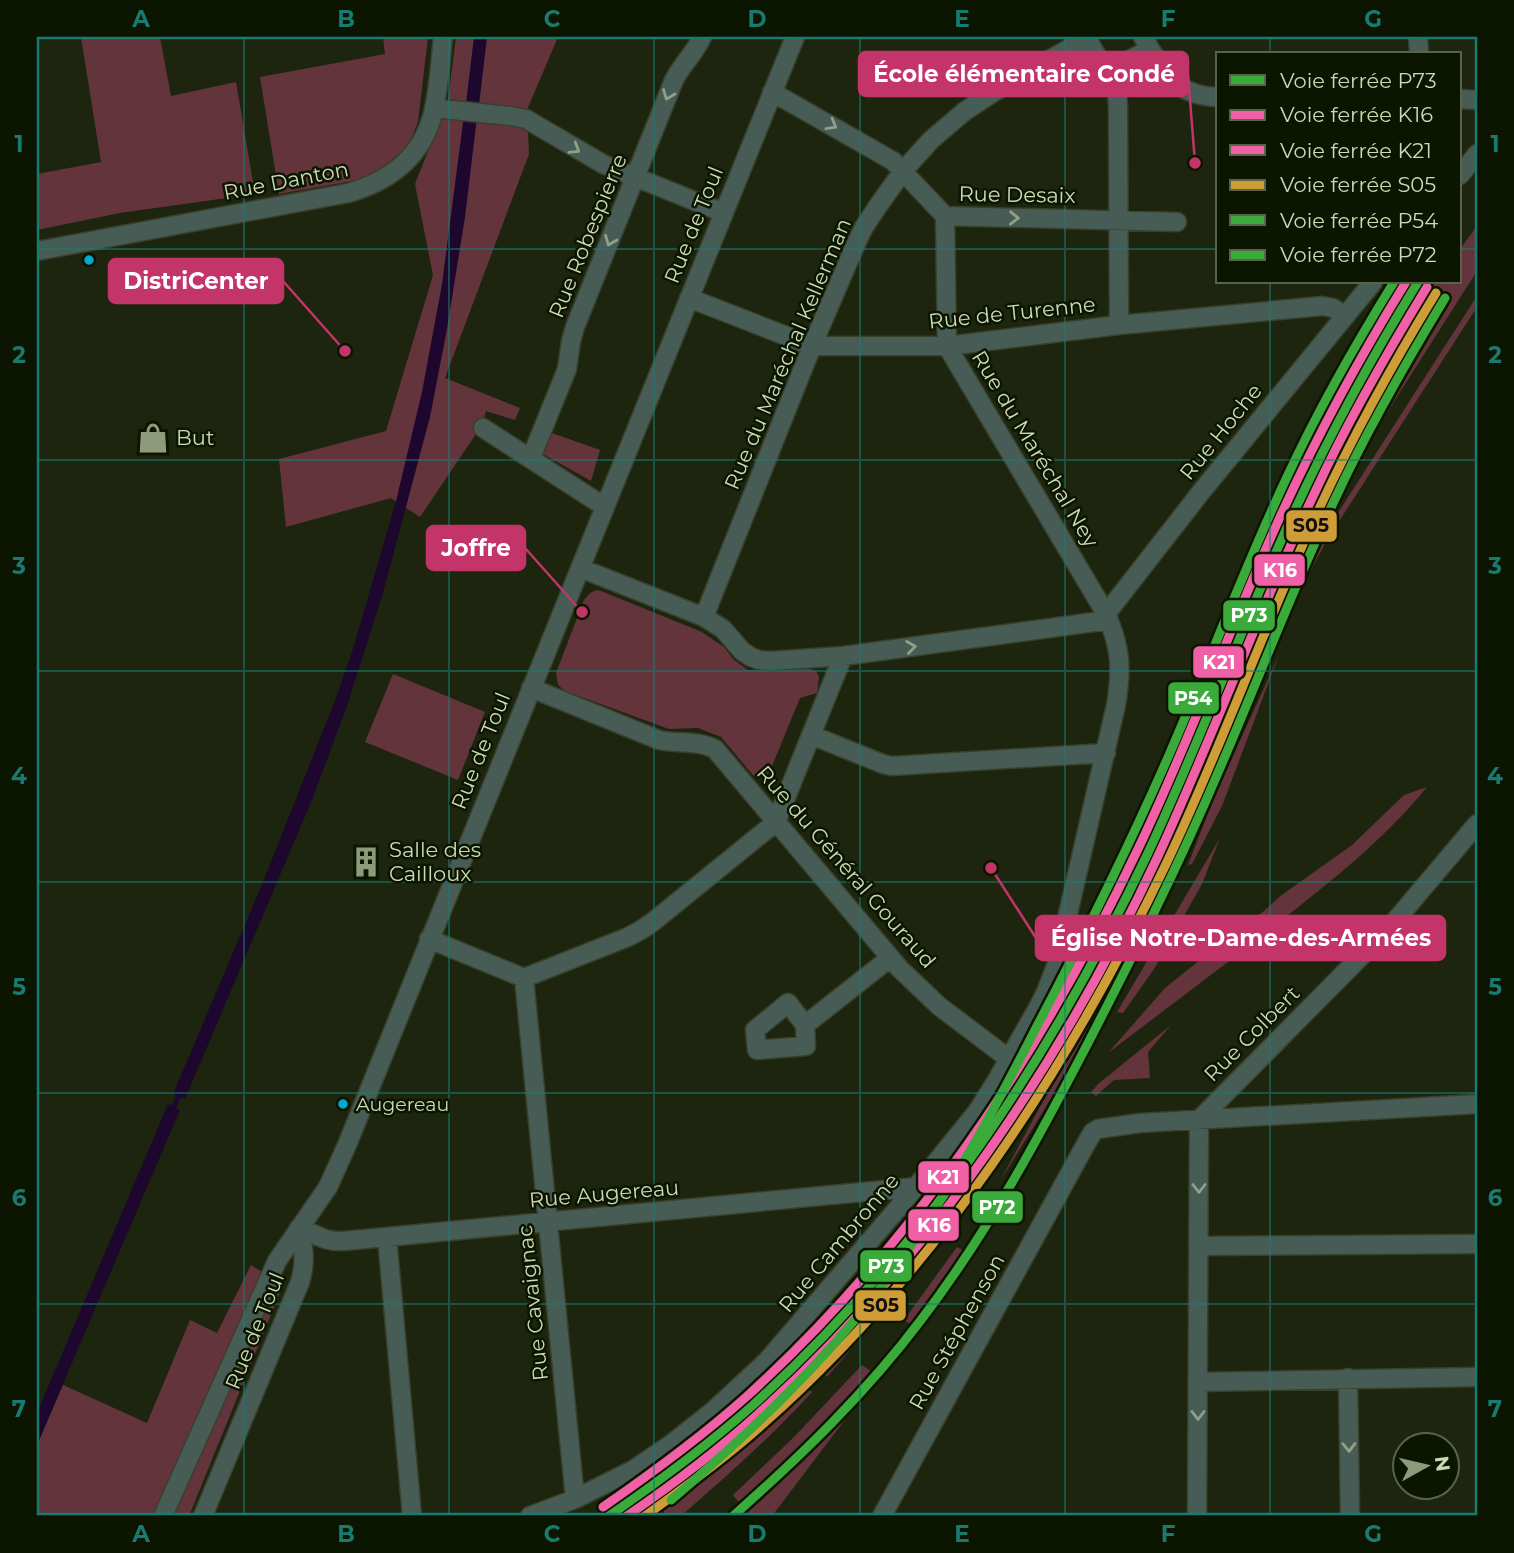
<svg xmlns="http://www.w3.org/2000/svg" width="1514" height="1553" viewBox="0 0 1514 1553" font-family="Montserrat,sans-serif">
<rect width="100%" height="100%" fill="#1e250f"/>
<path fill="#63343c" d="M81 37H160L171 96 236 82 255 194 120 213 37 230V174L101 162Z
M383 37H428L418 122 408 147 369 178 279 194 260 77 385 54Z
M456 37H558L527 110 529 154 445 378 520 408 515 420 486 411 482 425 420 517 391 498 286 527 279 459 386 431 433 275 415 184 448 100Z
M1477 226V271L1342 483 1282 584 1330 468 1417 307 1436 282H1460V249Z
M1477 296V307L1327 540 1270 646 1225 744 1252 672 1286 603 1334 519Z
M552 433 600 450 591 481 543 454Z
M597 590 601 591 702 632 724 647 734 660 748 670 804 667 816 671 819 677 817 693 800 698 770 771 766 777H755L752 774 721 737 698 728 669 729 565 691 558 685 556 673 584 600 590 593Z
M1279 655 1222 806 1192 864 1188 865 1213 800Z
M393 674 485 712 458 780 365 742Z
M1427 787C1384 840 1330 882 1277 924 1221 968 1164 1010 1108 1053L1165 988 1246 923 1264 911 1279 897 1352 845 1404 795Z
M1186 820 1156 913 1127 970 1072 1065 1000 1181 1124 951 1153 890 1175 836Z
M1220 838 1202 884 1154 969 1123 1013 1117 1012Z
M1171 1025 1148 1052 1150 1078 1114 1080 1096 1096 1091 1092 1098 1084Z
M1034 1049 1035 1054 983 1127 967 1152 883 1263 830 1324 778 1376 704 1432 772 1375 827 1314 1014 1079Z
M946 1215 950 1218C940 1237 926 1255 913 1272 886 1308 857 1342 827 1377L815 1367 868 1312 911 1262Z
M957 1247 966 1252 915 1327 904 1320Z
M251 1265 283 1285 189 1516H37V1445L63 1385 147 1423 190 1320 217 1333Z
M862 1365 878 1376 772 1516H739L745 1510 733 1495 794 1437Z
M800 1381 812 1392C771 1437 727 1476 681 1516H667L661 1508 677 1496 671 1488 709 1460Z"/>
<path fill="#1e072e" d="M474 37H487L479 105 466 103Z
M464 115 477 117 465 217 447 329 430 417 383 593 347 706 312 800 185 1099 173 1094 263 882 336 698 353 649 396 501 422 392 442 284Z
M168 1104 180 1110 37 1445V1413Z"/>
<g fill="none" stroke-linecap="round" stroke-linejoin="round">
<path stroke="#1e072e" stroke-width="5" d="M172 1111 181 1091"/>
<g stroke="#39402b" stroke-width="21">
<path id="minor" d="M1086 37 1104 68H1114L1150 49 1143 37
M1418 37 1419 54
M1150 49C1170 78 1179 96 1218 97
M1104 68 1117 92 1118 107 1119 325
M772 92 893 161 945 216 1177 222
M1460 99 1477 100
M434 108 510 116 526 119 603 164 724 213
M1460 175 1477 154
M37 251 348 193C387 182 420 159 432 117 439 92 440 63 443 37
M689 298 812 346H947L1119 325 1322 306 1333 308 1345 316
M483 428 605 507
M531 458 567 369 571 341 575 327 674 80C682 64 695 53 702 37
M580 568 704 617 723 629 742 651 751 657 759 660 771 661 843 656 1109 620
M1106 614 1201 492 1373 282
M704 617 812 346 855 246 864 227 880 203 903 171 931 140 965 111 994 92 1087 38
M531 688 659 740C678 744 698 740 715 749L900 969 939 1006 1009 1059
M811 735 883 764 892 766 1106 753
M429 939 524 978 628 937 641 930 654 921 776 822 843 656
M524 978 575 1499
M788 1003 805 1025 806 1046 757 1050 755 1030Z
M805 1025 890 958
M299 1228C318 1234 322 1242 344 1241L916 1187
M387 1237 412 1516
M1198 1246 1477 1244
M1348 1378 1350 1516
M1198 1382 1477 1377
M163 1516 277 1261 328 1187 347 1145 795 37
M203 1516 300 1282C306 1263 304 1247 299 1228
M530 1516 575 1499 633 1470 670 1445 713 1411 767 1361 916 1187 977 1112 997 1080 1039 1006 1046 992 1056 966 1116 705C1122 669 1121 647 1106 614L947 346 945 216
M882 1516 1087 1142 1093 1132 1098 1129 1140 1123 1477 1104
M1197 1516 1199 1120 1390 927 1477 824"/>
</g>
<use href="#minor" stroke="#485c56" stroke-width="18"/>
<g stroke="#0c1500" stroke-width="14">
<path id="rail-1" d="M609 1516C658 1482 707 1446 752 1406 921 1253 1051 1058 1148 853 1197 748 1237 640 1284 534 1323 447 1368 363 1418 282"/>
</g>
<g stroke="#0c1500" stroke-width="14">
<path id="rail-2" d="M627 1516C672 1485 716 1452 757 1415 927 1263 1063 1061 1159 854 1214 734 1259 610 1316 490 1348 420 1387 353 1427 287"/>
</g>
<g stroke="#0c1500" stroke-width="14">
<path id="rail-3" d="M603 1507C652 1473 700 1438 745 1398 913 1246 1042 1052 1138 849 1189 743 1228 632 1276 526 1314 441 1358 360 1406 282"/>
</g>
<g stroke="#0c1500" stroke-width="14">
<path id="rail-4" d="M645 1516C685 1487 725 1458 762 1425 935 1272 1068 1070 1167 862 1217 757 1256 648 1304 542 1342 456 1387 373 1436 293"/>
</g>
<g stroke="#0c1500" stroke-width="14">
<path id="rail-5" d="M671 1500C746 1436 818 1369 878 1291 941 1209 990 1118 1037 1026 1084 937 1129 847 1169 755 1209 663 1244 568 1287 477 1318 410 1355 345 1394 282"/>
</g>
<g stroke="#0c1500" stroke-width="14">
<path id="rail-6" d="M733 1516C801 1456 866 1393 921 1320 986 1235 1037 1141 1087 1045 1133 956 1178 867 1217 775 1257 683 1292 590 1335 499 1367 430 1405 364 1445 298"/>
</g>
<use href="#rail-1" stroke="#3aab3a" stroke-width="9"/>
<use href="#rail-2" stroke="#ef60a7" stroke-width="9"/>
<use href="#rail-3" stroke="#ef60a7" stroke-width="9"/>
<use href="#rail-4" stroke="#cf9d38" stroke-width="9"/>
<use href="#rail-5" stroke="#3aab3a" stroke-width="9"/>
<use href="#rail-6" stroke="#3aab3a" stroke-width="9"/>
</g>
<defs><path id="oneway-chevron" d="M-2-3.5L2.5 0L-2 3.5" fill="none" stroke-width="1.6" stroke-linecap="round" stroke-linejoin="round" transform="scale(1.75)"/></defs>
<g stroke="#90a18a">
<use href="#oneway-chevron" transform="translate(668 95) rotate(111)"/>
<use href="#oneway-chevron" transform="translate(832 125) rotate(30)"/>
<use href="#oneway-chevron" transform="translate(575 149) rotate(32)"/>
<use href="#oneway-chevron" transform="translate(1014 218) rotate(1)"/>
<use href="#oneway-chevron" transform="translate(610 241) rotate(112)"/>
<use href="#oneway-chevron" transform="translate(911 647) rotate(-8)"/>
<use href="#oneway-chevron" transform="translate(1199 1188) rotate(90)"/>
<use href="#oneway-chevron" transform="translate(1198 1415) rotate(90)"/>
<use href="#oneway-chevron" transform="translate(1349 1447) rotate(89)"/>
</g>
<path fill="none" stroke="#187b72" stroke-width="2" stroke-opacity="0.55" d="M244 37V1516M449 37V1516M654 37V1516M860 37V1516M1065 37V1516M1270 37V54M37 249H1218M1460 249H1477M1270 282V1516M37 460H1477M37 671H1477M37 882H1477M37 1093H1477M37 1304H1477"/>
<defs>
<g id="shop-bare" transform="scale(2.415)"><path d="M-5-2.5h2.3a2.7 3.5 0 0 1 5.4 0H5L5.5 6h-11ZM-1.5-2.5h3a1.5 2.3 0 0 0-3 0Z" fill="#8e9b7b" stroke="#0c1500" stroke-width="2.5" paint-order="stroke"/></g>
<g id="building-bare" transform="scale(2.415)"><path d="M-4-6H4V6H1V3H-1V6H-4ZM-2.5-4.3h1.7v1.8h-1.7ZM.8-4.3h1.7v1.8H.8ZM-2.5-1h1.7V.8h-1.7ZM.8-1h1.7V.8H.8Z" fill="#8e9b7b" stroke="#0c1500" stroke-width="2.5" paint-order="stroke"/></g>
</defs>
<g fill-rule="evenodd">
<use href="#shop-bare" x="153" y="438"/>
<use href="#building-bare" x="366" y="862"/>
</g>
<g fill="#00a9ce" stroke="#0c1500" stroke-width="2.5">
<circle cx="89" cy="260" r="6"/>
<circle cx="343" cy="1104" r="6"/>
</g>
<g text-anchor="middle" stroke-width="5" stroke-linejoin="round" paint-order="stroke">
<g font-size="19" fill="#cadab5" stroke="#0c1500" text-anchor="start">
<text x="356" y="1111">Augereau</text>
</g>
<g font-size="21" fill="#cadab5" stroke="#0c1500">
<text transform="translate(286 181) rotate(-11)" y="7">Rue Danton</text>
<text transform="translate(1017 195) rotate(1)" y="7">Rue Desaix</text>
<text transform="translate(694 225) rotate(-68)" y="7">Rue de Toul</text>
<text transform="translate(588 236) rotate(-68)" y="7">Rue Robespierre</text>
<text transform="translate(1012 313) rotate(-6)" y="7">Rue de Turenne</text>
<text transform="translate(788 354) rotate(-67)" y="7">Rue du Maréchal Kellerman</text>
<text transform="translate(1221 432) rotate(-51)" y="7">Rue Hoche</text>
<text transform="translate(1035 449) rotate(59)" y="7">Rue du Maréchal Ney</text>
<text transform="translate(481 751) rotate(-68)" y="7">Rue de Toul</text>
<text transform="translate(846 867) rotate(49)" y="7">Rue du Général Gouraud</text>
<text transform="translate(1252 1034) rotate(-45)" y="7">Rue Colbert</text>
<text transform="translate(604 1194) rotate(-5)" y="7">Rue Augereau</text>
<text transform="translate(839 1243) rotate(-50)" y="7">Rue Cambronne</text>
<text transform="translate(533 1303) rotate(-96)" y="7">Rue Cavaignac</text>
<text transform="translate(255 1331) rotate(-68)" y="7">Rue de Toul</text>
<text transform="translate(957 1332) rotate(-61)" y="7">Rue Stéphenson</text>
</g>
<g font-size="21" fill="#cadab5" stroke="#0c1500" text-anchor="start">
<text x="176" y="445">But</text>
<text x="389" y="857">Salle des<tspan x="389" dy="24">Cailloux</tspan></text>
</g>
</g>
<path fill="none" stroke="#c33568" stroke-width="2.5" d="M1195 163L1188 74M345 351L283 281M582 612L525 548M991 868L1036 938"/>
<g fill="#c33568" stroke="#0c1500" stroke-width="2.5">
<circle cx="1195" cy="163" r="7"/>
<circle cx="345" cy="351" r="7"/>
<circle cx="582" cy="612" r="7"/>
<circle cx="991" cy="868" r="7"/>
</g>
<g fill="#c33568" stroke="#c33568" stroke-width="2.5">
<rect x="859" y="52" width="329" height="44" rx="7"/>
<rect x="109" y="259" width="174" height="44" rx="7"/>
<rect x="427" y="526" width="98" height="44" rx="7"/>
<rect x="1036" y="916" width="409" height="44" rx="7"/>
</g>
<g font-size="23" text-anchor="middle" font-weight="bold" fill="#fff">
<text x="1024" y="82">École élémentaire Condé</text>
<text x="196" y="289">DistriCenter</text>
<text x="476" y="556">Joffre</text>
<text x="1241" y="946">Église Notre-Dame-des-Armées</text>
</g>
<g stroke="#0c1500" stroke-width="2.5">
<rect x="1285" y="509" width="53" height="34" rx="7" fill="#cf9d38"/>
<rect x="1253" y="553" width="53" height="34" rx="7" fill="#ef60a7"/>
<rect x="1222" y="599" width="54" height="33" rx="7" fill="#3aab3a"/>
<rect x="1192" y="645" width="53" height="34" rx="7" fill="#ef60a7"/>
<rect x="1167" y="681" width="53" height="34" rx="7" fill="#3aab3a"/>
<rect x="917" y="1160" width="53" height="34" rx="7" fill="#ef60a7"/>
<rect x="971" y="1190" width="53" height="34" rx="7" fill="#3aab3a"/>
<rect x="907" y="1208" width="53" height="34" rx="7" fill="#ef60a7"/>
<rect x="859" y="1249" width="54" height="34" rx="7" fill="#3aab3a"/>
<rect x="854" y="1289" width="53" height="33" rx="7" fill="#cf9d38"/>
</g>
<g font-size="19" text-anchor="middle" font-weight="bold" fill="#fff">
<text x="1280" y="577">K16</text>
<text x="1249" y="622">P73</text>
<text x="1219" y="669">K21</text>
<text x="1193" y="705">P54</text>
<text x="943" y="1184">K21</text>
<text x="997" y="1214">P72</text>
<text x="934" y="1232">K16</text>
<text x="886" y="1273">P73</text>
</g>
<g font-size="19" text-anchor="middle" font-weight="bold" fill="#111">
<text x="1311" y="532">S05</text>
<text x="881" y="1312">S05</text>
</g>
<rect width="1514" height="1553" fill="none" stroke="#0c1500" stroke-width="77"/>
<rect x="1216" y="52" width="245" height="231" fill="#0c1500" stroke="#586448" stroke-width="2"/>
<rect x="1230" y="75" width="35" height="10" fill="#3aab3a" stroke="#586448" stroke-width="2"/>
<text x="1280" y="88" font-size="21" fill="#cadab5">Voie ferrée P73</text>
<rect x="1230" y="110" width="35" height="10" fill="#ef60a7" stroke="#586448" stroke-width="2"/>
<text x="1280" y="122" font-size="21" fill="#cadab5">Voie ferrée K16</text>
<rect x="1230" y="145" width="35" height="10" fill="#ef60a7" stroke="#586448" stroke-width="2"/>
<text x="1280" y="158" font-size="21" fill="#cadab5">Voie ferrée K21</text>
<rect x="1230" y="180" width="35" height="10" fill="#cf9d38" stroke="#586448" stroke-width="2"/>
<text x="1280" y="192" font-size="21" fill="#cadab5">Voie ferrée S05</text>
<rect x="1230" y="215" width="35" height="10" fill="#3aab3a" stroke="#586448" stroke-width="2"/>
<text x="1280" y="228" font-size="21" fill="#cadab5">Voie ferrée P54</text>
<rect x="1230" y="250" width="35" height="10" fill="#3aab3a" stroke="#586448" stroke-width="2"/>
<text x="1280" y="262" font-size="21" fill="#cadab5">Voie ferrée P72</text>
<g transform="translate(1426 1466) rotate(82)"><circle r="33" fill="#0c1500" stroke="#586448" stroke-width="2"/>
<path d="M0-5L12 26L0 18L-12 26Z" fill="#8e9b7b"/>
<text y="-10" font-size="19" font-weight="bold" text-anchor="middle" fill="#cadab5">N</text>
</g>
<rect x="38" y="38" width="1438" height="1476" fill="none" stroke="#187b72" stroke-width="2.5"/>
<g font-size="23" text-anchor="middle" font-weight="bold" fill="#187b72">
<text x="141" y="27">A</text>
<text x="346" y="27">B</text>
<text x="552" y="27">C</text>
<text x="757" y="27">D</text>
<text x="962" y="27">E</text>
<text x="1168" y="27">F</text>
<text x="1373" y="27">G</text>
<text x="19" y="152">1</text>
<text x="1495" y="152">1</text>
<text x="19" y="363">2</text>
<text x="1495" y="363">2</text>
<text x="19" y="574">3</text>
<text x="1495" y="574">3</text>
<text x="19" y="784">4</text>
<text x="1495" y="784">4</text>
<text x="19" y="995">5</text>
<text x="1495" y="995">5</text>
<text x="19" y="1206">6</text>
<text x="1495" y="1206">6</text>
<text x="19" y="1417">7</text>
<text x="1495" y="1417">7</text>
<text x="141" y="1542">A</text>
<text x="346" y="1542">B</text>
<text x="552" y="1542">C</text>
<text x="757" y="1542">D</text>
<text x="962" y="1542">E</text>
<text x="1168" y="1542">F</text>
<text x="1373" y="1542">G</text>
</g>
</svg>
